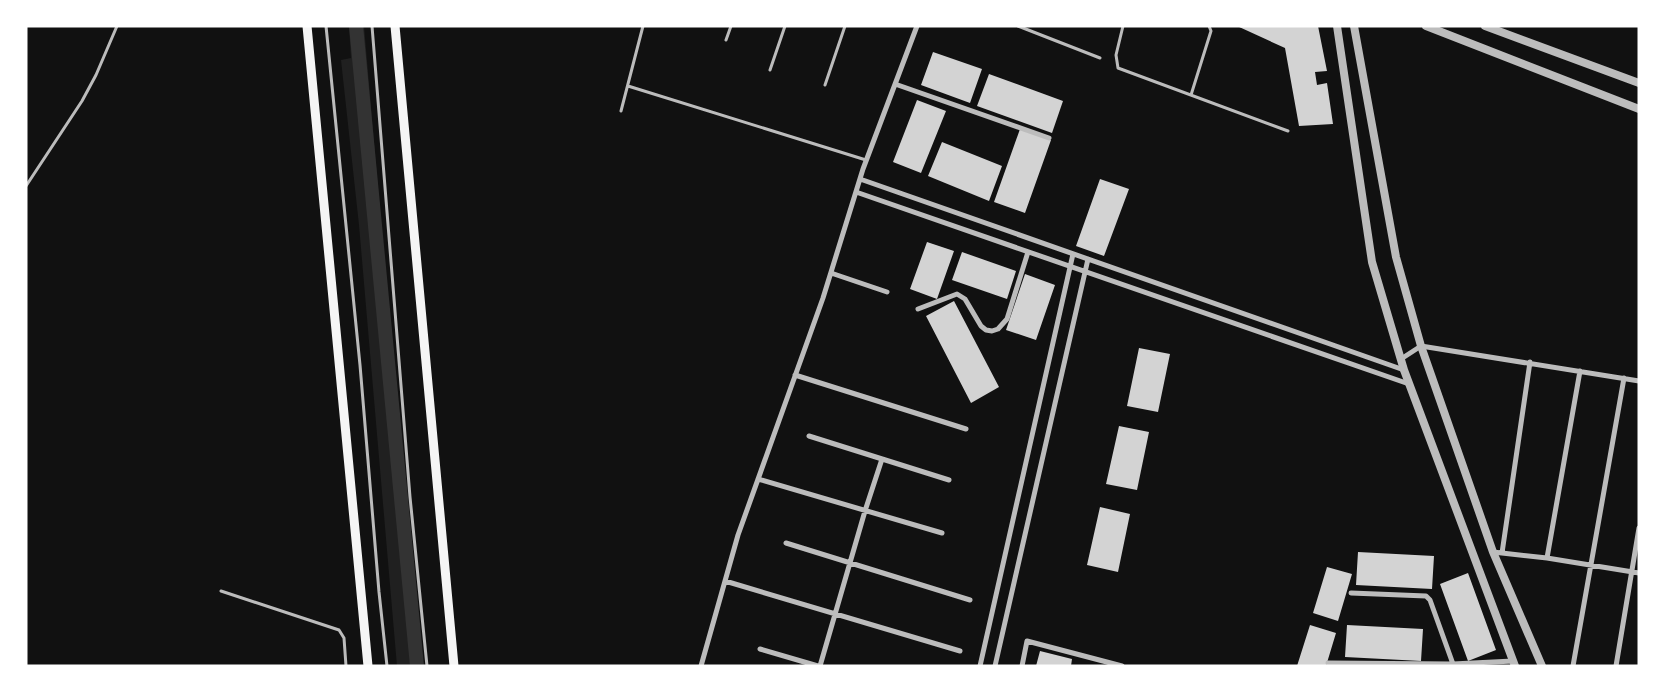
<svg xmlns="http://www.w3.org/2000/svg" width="1665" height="692" viewBox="0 0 1665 692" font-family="'PT Sans',sans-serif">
<rect width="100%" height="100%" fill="#111"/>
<path fill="#202020" d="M349 26H364L394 373 398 492 412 666H397L359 225 341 60 351 58Z"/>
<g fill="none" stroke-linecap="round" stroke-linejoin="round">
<path stroke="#333" stroke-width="14" d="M356 26 417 666"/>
</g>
<path fill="#d3d3d3" d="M1237 26H1318L1327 71 1315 72 1317 85 1327 83 1333 124 1299 126 1285 48Z
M933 52 982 69 970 103 921 85Z
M989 74 1063 101 1052 133 977 106Z
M917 100 946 111 921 173 893 162Z
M1020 129 1051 140 1025 213 994 202Z
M942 142 1002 166 989 201 928 176Z
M1100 179 1129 189 1104 256 1076 246Z
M927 242 954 251 937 299 910 289Z
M962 252 1016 271 1007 299 952 280Z
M1025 274 1055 285 1036 340 1006 330Z
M954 301 999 387 971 403 926 316Z
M1139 348 1170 354 1158 412 1127 406Z
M1119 426 1149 432 1137 490 1106 484Z
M1100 507 1130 514 1118 572 1087 565Z
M1358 552 1434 556 1432 589 1356 585Z
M1327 567 1352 574 1338 621 1313 613Z
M1468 573 1496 650 1468 661 1440 584Z
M1310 625 1336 633 1326 666H1297Z
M1347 625 1423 629 1421 661 1345 657Z
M1040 651 1072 659 1071 666H1036Z"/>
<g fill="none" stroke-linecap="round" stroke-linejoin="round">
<path stroke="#bcbcbc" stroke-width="3" d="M326 26 360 365 379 592 387 666
M372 26 410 497 427 666
M1018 26 1100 58
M1123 26 1116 55 1118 68 1288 131
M726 40 731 26
M770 70 785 26
M825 85 845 26
M628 86 866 160
M1191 95 1211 31 1209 26
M621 111 643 26
M26 186 82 101 96 75 117 26
M221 591 339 630 344 638 346 666"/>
<path stroke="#bcbcbc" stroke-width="5" d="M895 84 1049 138
M860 179 1404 370
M856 192 1409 384
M831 273 887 292
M918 309 957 294 965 299 981 326 986 330 992 331 998 329 1007 319 1028 252
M1401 359 1421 346 1639 381
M795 375 966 429
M809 436 949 480
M758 479 942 533
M786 543 970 600
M1493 552 1547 558 1639 573
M1502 553 1530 362
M1547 558 1580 371
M725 581 960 651
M1351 593 1426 596 1430 600 1453 664
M760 649 818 666
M1328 663 1453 664 1513 661
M701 666 738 535 823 298 863 169 917 26
M820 666 865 511 882 459
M980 666 1073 254
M995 666 1088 259
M1022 666 1027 641 1122 666
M1573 666 1624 378
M1616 666 1639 528"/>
<path stroke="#bcbcbc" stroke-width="8" d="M1337 26 1372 262 1404 370 1515 666
M1354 26 1396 257 1421 346 1493 552 1542 666
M1426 26 1639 109
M1485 26 1639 83"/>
<path stroke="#f5f5f5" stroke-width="9" d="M307 26 368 666
M395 26 454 666"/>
</g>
<rect width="1665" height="692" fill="none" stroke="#ffffff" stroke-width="55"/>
</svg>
